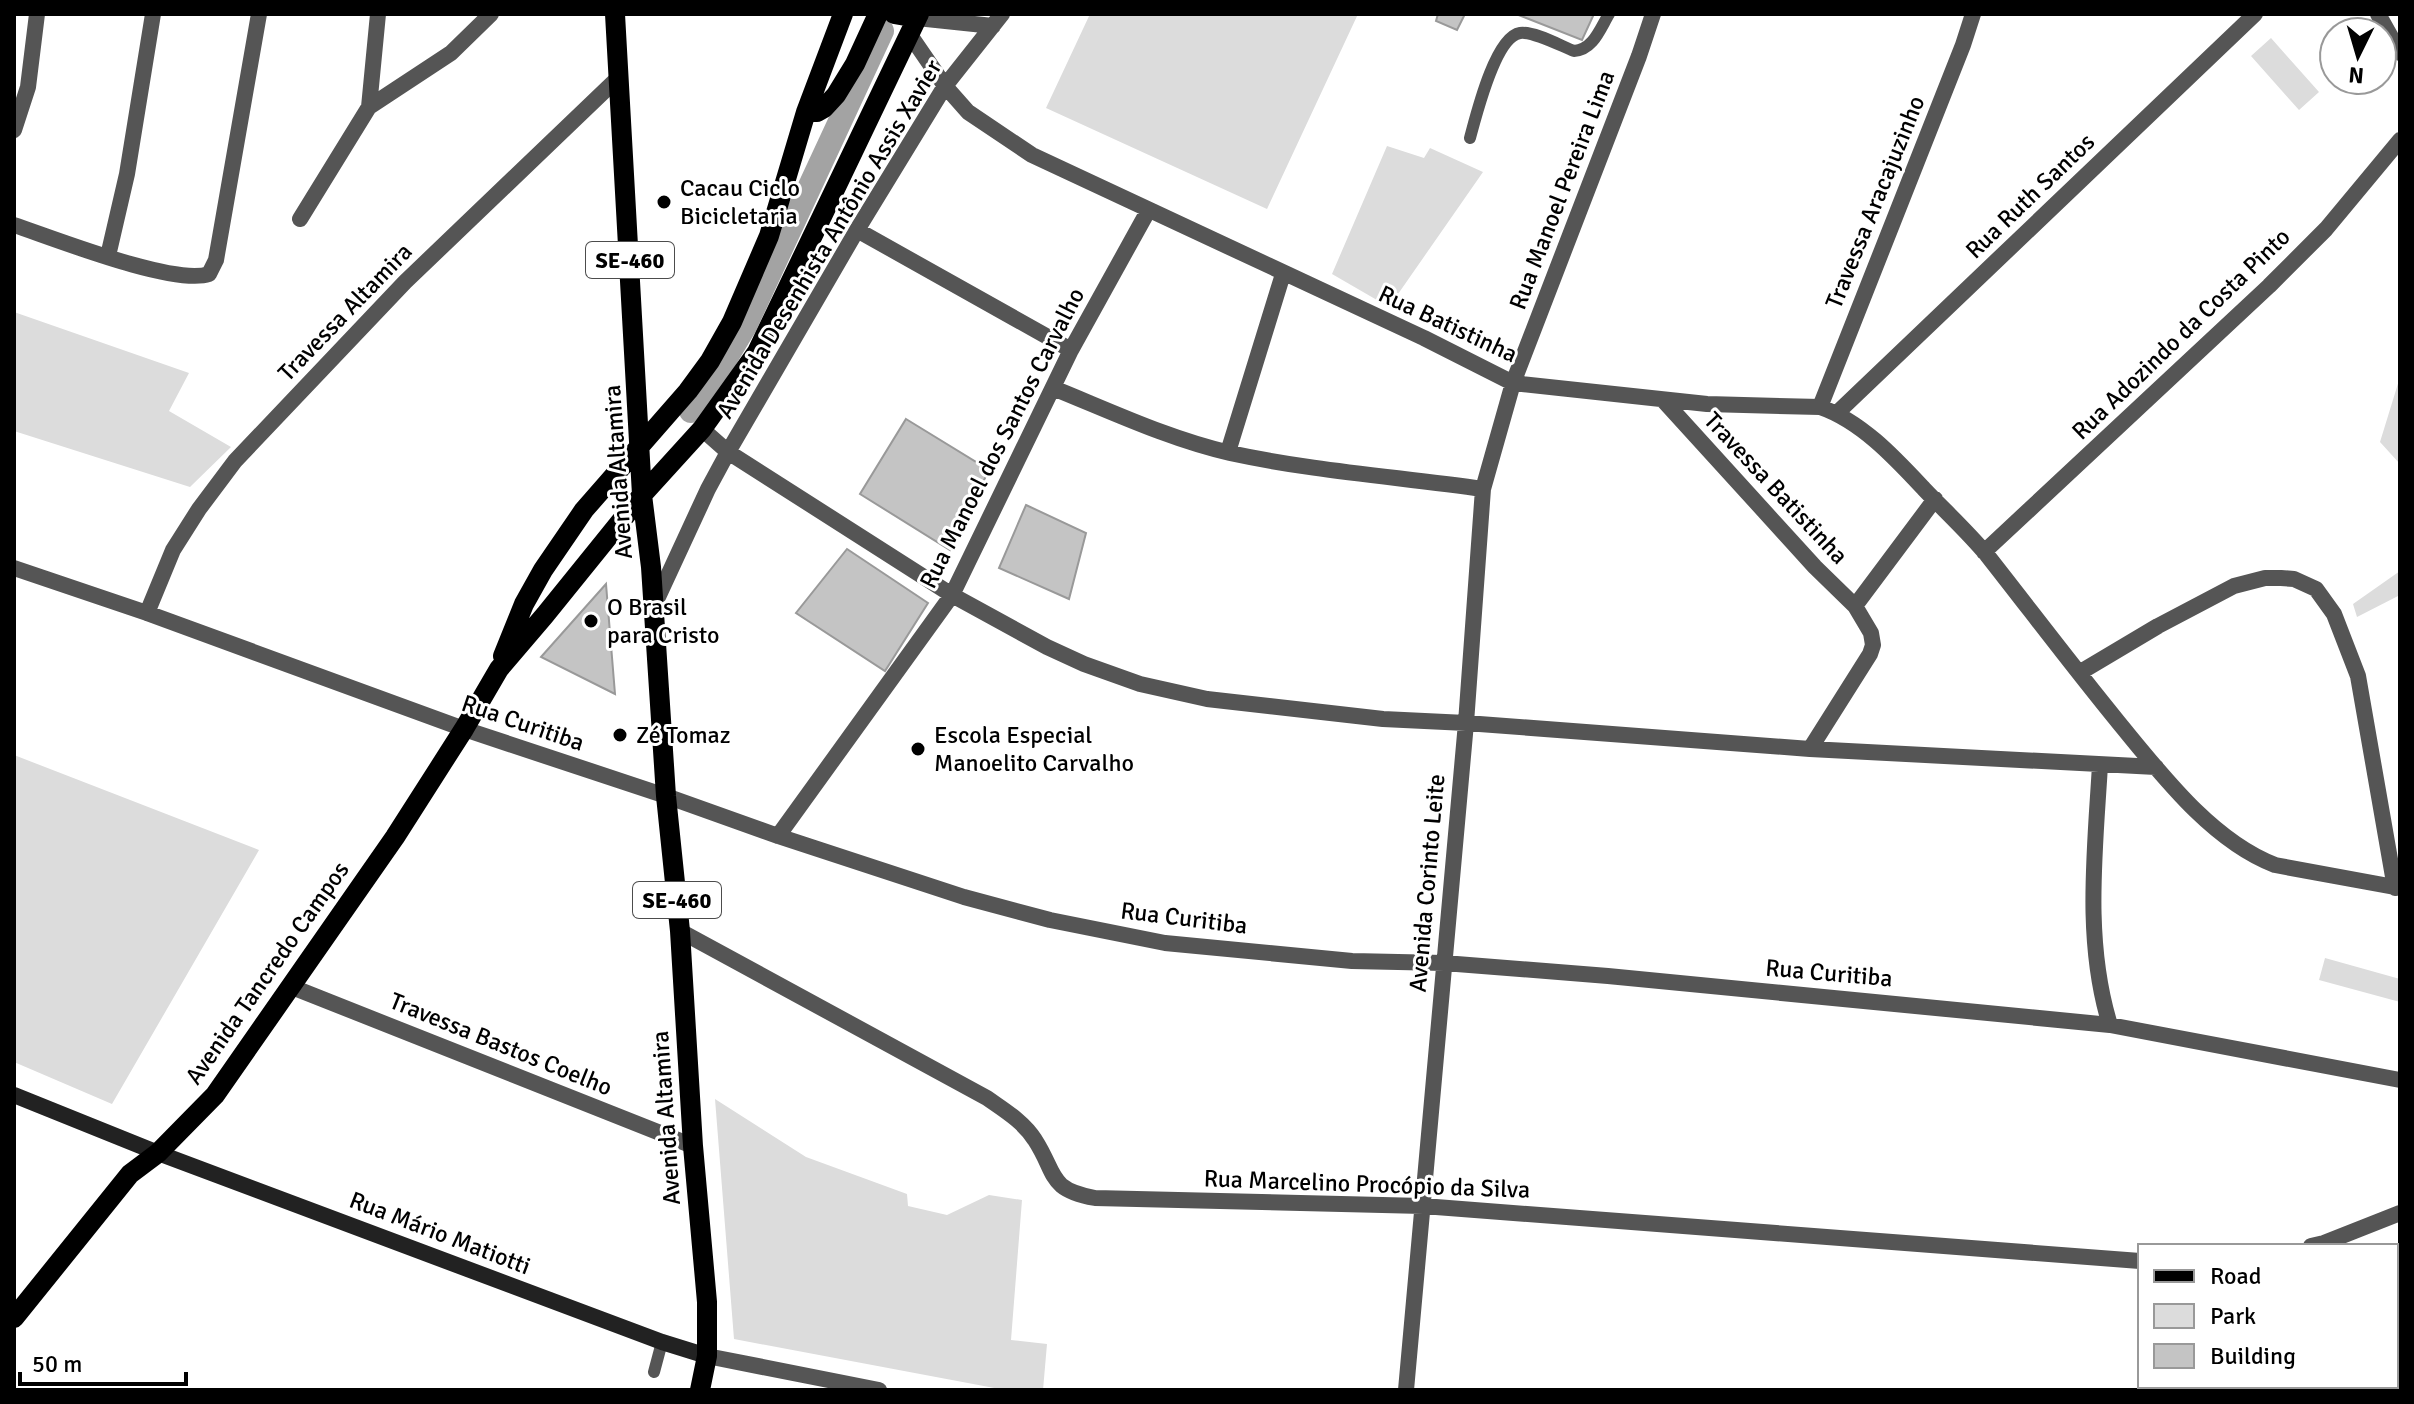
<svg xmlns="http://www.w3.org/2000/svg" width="2414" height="1404" viewBox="0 0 2414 1404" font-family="Signika,sans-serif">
<rect width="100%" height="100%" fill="#fff"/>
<path fill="#dcdcdc" d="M1090 14H1358L1267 209 1046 108Z
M2271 38 2319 92 2299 110 2251 56Z
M1387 146 1424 158 1430 148 1483 172 1389 307 1332 274Z
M14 312 189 373 169 411 231 447 190 487 14 431Z
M2400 377V464L2380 442Z
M2400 571V595L2357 617 2353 604Z
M14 755 259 850 112 1104 14 1062Z
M2325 958 2400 979V1002L2319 980Z
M715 1099 806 1157 907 1194 908 1206 947 1215 989 1195 1022 1200 1011 1340 1047 1344 1043 1390H1005L734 1339Z"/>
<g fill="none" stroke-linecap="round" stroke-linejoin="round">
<path stroke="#a3a3a3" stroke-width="24" d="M691 411 708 388 745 326 882 31"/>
</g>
<path fill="#c4c4c4" stroke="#999" stroke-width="2" d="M1438 14H1465L1457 30 1436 21Z
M1516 14H1594L1582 40Z
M906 419 989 470 950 550 860 494Z
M1026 505 1086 533 1069 599 999 568Z
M847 549 928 603 885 671 796 613Z
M606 584 615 694 541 657Z"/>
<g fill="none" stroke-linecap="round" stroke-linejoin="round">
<path stroke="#555" stroke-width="12" d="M1470 138C1476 116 1495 37 1520 33 1534 31 1561 46 1574 51 1593 50 1600 29 1609 14
M654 1372 662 1342"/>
<path stroke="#555" stroke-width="16" d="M2378 14 2400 53
M917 18 993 26
M910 35 945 86 968 112 1032 155 1424 338 1513 383 1707 404 1820 407C1861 421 1895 458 1924 489 1945 511 1968 532 1987 555 2031 611 2074 668 2119 723 2161 774 2212 841 2275 865L2400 888
M369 107 378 14
M14 130 28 87 37 14
M300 219 369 107 451 53 491 14
M14 225C53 238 174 286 209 274L216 260 259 14
M857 230 1071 350
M108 256 127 174 153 14
M1053 388C1110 411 1169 439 1230 453 1313 471 1399 477 1483 489
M1664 401 1815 567 1855 606 1871 633 1873 645 1870 654 1810 749
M1820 407 1963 45 1973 14
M1837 413 2255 14
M702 429 728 452 952 595 1047 647 1084 664 1140 684 1207 699 1383 719 1466 723 1810 749 2156 767
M1228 452 1283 274
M1984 552 2269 286 2326 229 2400 140
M14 568 147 613 464 729 666 796 778 836 964 897 1050 920 1165 943 1352 961 1444 963 1608 976 2110 1025 2400 1080
M1855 606 1935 499
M653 608 708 489 728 452 857 230 945 86 1002 14
M147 613 173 550 199 509 235 461 405 282 619 77
M2079 673 2158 626 2234 586 2265 578H2281L2294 579 2316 589 2334 614 2358 676 2395 888
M2100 765C2095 851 2084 941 2110 1025
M778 836 952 595 1071 350 1148 211
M680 931 987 1098C1004 1110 1024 1122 1035 1140 1057 1174 1047 1189 1095 1198L1423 1206 2140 1261
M292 987 693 1146
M2311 1246 2324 1243 2400 1213
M707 1356 879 1390
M1406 1390 1466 723 1483 489 1513 383 1639 56 1653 14"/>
<path stroke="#222" stroke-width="16" d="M14 1095 158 1153 662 1342 707 1356"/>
<path stroke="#000" stroke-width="20" d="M615 14 642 495 651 567 666 796 680 931 693 1146 707 1302V1356L700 1390
M894 14 917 18
M806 112H817L824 108 836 95 855 64 878 14
M503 656 524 604 543 570 584 510 688 391 710 361 732 322 769 236 806 112 843 14
M14 1318 130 1174 158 1153 215 1095 395 837 464 729 499 669 545 615 642 495 702 429 757 352 919 14"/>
</g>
<g fill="#000" stroke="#fff" stroke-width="3">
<circle cx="664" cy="202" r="8"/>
<circle cx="591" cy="621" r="8"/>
<circle cx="620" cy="735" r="8"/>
<circle cx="918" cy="749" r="8"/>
</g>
<g text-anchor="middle" stroke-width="6" stroke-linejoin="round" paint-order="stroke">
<g fill="#fff" stroke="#4c4c4c" stroke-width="2">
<rect x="586" y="242" width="88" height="36" rx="6"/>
<rect x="633" y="882" width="88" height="36" rx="6"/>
</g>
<g font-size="22" font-weight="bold" fill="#000">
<text x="630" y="268">SE-460</text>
<text x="677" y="908">SE-460</text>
</g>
<g font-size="24" fill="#000" stroke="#fff" text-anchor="start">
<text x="680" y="196">Cacau Ciclo<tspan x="680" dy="28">Bicicletaria</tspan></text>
<text x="607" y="615">O Brasil<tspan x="607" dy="28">para Cristo</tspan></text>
<text x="636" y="743">Zé Tomaz</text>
<text x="934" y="743">Escola Especial<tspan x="934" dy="28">Manoelito Carvalho</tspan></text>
</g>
<g font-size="24" fill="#000" stroke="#fff">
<text transform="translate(1562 190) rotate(-69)" y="8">Rua Manoel Pereira Lima</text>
<text transform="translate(2030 196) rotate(-44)" y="8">Rua Ruth Santos</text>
<text transform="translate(1875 202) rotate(-68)" y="8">Travessa Aracajuzinho</text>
<text transform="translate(829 239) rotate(-59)" y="8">Avenida Desenhista Antônio Assis Xavier</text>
<text transform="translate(345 312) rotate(-46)" y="8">Travessa Altamira</text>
<text transform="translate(1448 324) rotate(25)" y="8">Rua Batistinha</text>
<text transform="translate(2181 334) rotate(-44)" y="8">Rua Adozindo da Costa Pinto</text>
<text transform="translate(1002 438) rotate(-63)" y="8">Rua Manoel dos Santos Carvalho</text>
<text transform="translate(618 472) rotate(-94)" y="8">Avenida Altamira</text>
<text transform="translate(1776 488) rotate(47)" y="8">Travessa Batistinha</text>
<text transform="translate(523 723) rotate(19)" y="8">Rua Curitiba</text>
<text transform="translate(1427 883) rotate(-85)" y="8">Avenida Corinto Leite</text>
<text transform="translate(1184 918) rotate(7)" y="8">Rua Curitiba</text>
<text transform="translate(267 973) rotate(-55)" y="8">Avenida Tancredo Campos</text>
<text transform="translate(1829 973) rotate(5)" y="8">Rua Curitiba</text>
<text transform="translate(501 1044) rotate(22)" y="8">Travessa Bastos Coelho</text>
<text transform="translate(666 1118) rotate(-94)" y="8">Avenida Altamira</text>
<text transform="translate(1367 1184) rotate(2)" y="8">Rua Marcelino Procópio da Silva</text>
<text transform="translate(440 1233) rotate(21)" y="8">Rua Mário Matiotti</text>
</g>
</g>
<rect width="2414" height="1404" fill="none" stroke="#000000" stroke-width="32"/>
<rect x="2138" y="1244" width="260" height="144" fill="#ffffff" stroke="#999999" stroke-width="2"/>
<rect x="2154" y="1270" width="40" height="12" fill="#000000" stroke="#999999" stroke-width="2"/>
<text x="2210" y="1284" font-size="24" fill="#000000">Road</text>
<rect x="2154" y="1304" width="40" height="24" fill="#dcdcdc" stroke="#999999" stroke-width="2"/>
<text x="2210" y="1324" font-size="24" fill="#000000">Park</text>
<rect x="2154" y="1344" width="40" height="24" fill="#c4c4c4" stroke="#999999" stroke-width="2"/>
<text x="2210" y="1364" font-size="24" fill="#000000">Building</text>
<g transform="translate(2358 56) rotate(185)"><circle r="38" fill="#ffffff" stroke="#999999" stroke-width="2"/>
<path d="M0-6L14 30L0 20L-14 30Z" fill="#000000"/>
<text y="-12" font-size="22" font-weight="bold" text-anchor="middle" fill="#000000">N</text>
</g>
<path d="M20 1372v12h166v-12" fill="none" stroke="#000000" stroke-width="4"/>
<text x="32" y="1372" font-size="24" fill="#000000" stroke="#ffffff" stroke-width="6" paint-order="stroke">50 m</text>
</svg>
